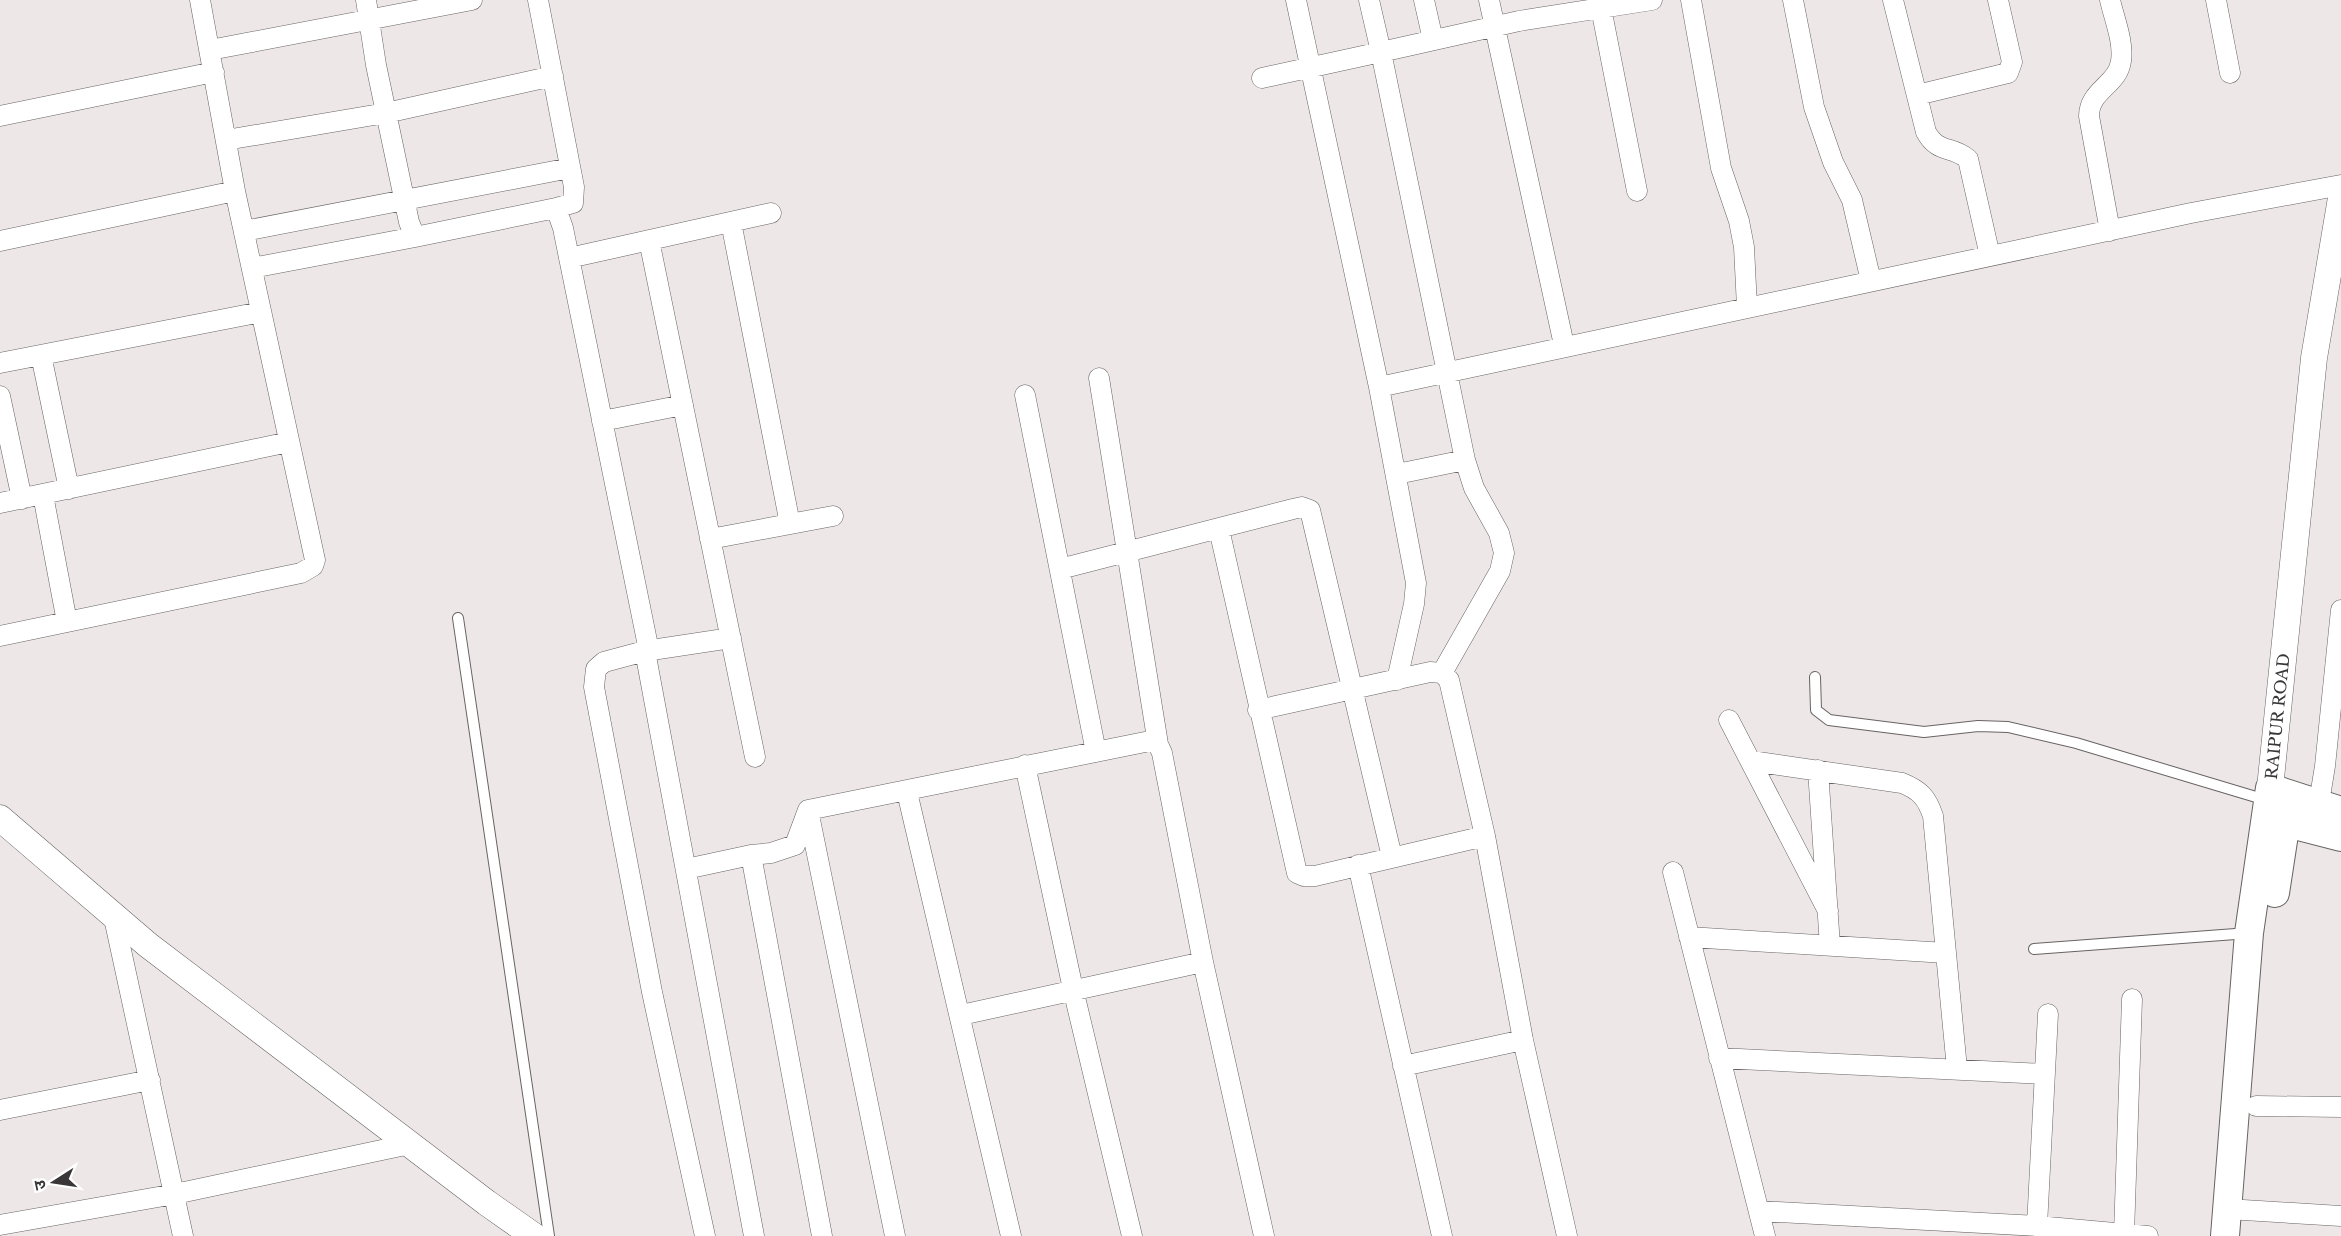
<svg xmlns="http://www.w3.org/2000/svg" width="2341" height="1236" viewBox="0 0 2341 1236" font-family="'Libre Baskerville','Noto Sans Devanagari',serif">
<rect width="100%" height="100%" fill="#ede8e7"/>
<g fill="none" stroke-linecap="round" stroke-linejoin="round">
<g stroke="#686363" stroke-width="12">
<path id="service" d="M458 618 549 1236
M1815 677 1816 710 1829 720 1924 732 1978 726 2008 727 2076 743 2266 800
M2034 949 2249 933"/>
</g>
<g stroke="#686363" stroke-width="21">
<path id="minor" d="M366 0 376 65 409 222 415 237 556 208 563 228 647 641 645 651 604 662 596 669 594 687 652 992 705 1236
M538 0 574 187 573 203 556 208
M1296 0 1379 387 1416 583 1414 604 1397 680
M1369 0 1381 52 1519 21 1652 0
M1424 0 1433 40
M1489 0 1564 345
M1691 0 1721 168 1739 221 1744 247 1747 307
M1793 0 1814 107 1833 162 1852 200 1871 281
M1893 0 1926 132C1938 154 1951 145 1968 159L1990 256
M2110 0C2114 18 2124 42 2121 61 2118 85 2089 90 2089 116L2110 231
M2216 0 2230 73
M1601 8 1637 191
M210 50 472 0
M1262 78 1381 52 1465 460 1474 488 1499 533 1504 553 1500 571 1442 673
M1917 95 2008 73 2012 62 1998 0
M0 116 214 72
M226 140 386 113 553 76
M731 222 790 524
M244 231 570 168
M649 240 755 757
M0 241 235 191 200 0
M569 258 771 213
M252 268 415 237
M41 355 69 489
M0 363 261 312
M1099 378 1158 744
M1379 387 2191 213 2341 185
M1025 395 1096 752
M0 396 22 499
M602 421 683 405
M1397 474 1465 460
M43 495 67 622
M0 503 289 442
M1219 529 1297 873 1304 876H1315L1485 836
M710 539 833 516
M1060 569 1293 509 1302 507 1310 510 1392 857
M0 636 301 573 313 566 315 560 235 191
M731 638 645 651 754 1236
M1258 710 1430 672 1442 673 1449 680 1485 836 1523 1040 1567 1236
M1729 720 1828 911
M1751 761 1902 783C1920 790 1927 798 1933 816L1957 1069
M1025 765 1073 989 1132 1236
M1818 770 1830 946
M907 792 1011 1236
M808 810 895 1236
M2317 815 2325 766 2341 610
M1358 865 1442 1236
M686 869 751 855
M1673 872 1765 1236
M114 918 183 1236
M1689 937 1946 953
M961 1015 1203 962
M1719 1058 2045 1074
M1403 1066 1523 1040
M2256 1106 2341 1107
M0 1110 150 1080
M2227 1209 2341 1216
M1759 1211 2037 1226 2148 1236
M0 1225 175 1194 410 1144
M2037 1226 2048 1014
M2124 1234 2132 999
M822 1236 751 855 771 853 795 845 808 810 1150 741 1158 744 1162 753 1203 962 1264 1236"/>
</g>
<g stroke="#686363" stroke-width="27">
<g id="tertiary">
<path id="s1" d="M2270 788 2314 358 2341 198"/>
<path d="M0 818 148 945 487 1203 534 1236"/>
</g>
</g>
<g stroke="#686363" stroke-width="30">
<path id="secondary" d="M2267 818 2341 837
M2275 893 2290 795
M2225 1236 2249 933 2270 788 2341 811"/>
</g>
<use href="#service" stroke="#fff" stroke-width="10"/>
<use href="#minor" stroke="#fff" stroke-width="20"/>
<use href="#tertiary" stroke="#fff" stroke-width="26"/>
<use href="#secondary" stroke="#fff" stroke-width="28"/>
</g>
<g text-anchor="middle" stroke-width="5" stroke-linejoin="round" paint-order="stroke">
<g font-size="16" fill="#383636" stroke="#fff">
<text dy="6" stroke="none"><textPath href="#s1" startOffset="72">RAIPUR ROAD</textPath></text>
</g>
</g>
<g transform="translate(54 1182) rotate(258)" stroke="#ffffff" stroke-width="4.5" paint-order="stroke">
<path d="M0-4.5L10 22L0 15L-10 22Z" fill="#383636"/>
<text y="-9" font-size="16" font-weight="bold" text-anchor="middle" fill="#383636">उ</text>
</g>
</svg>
